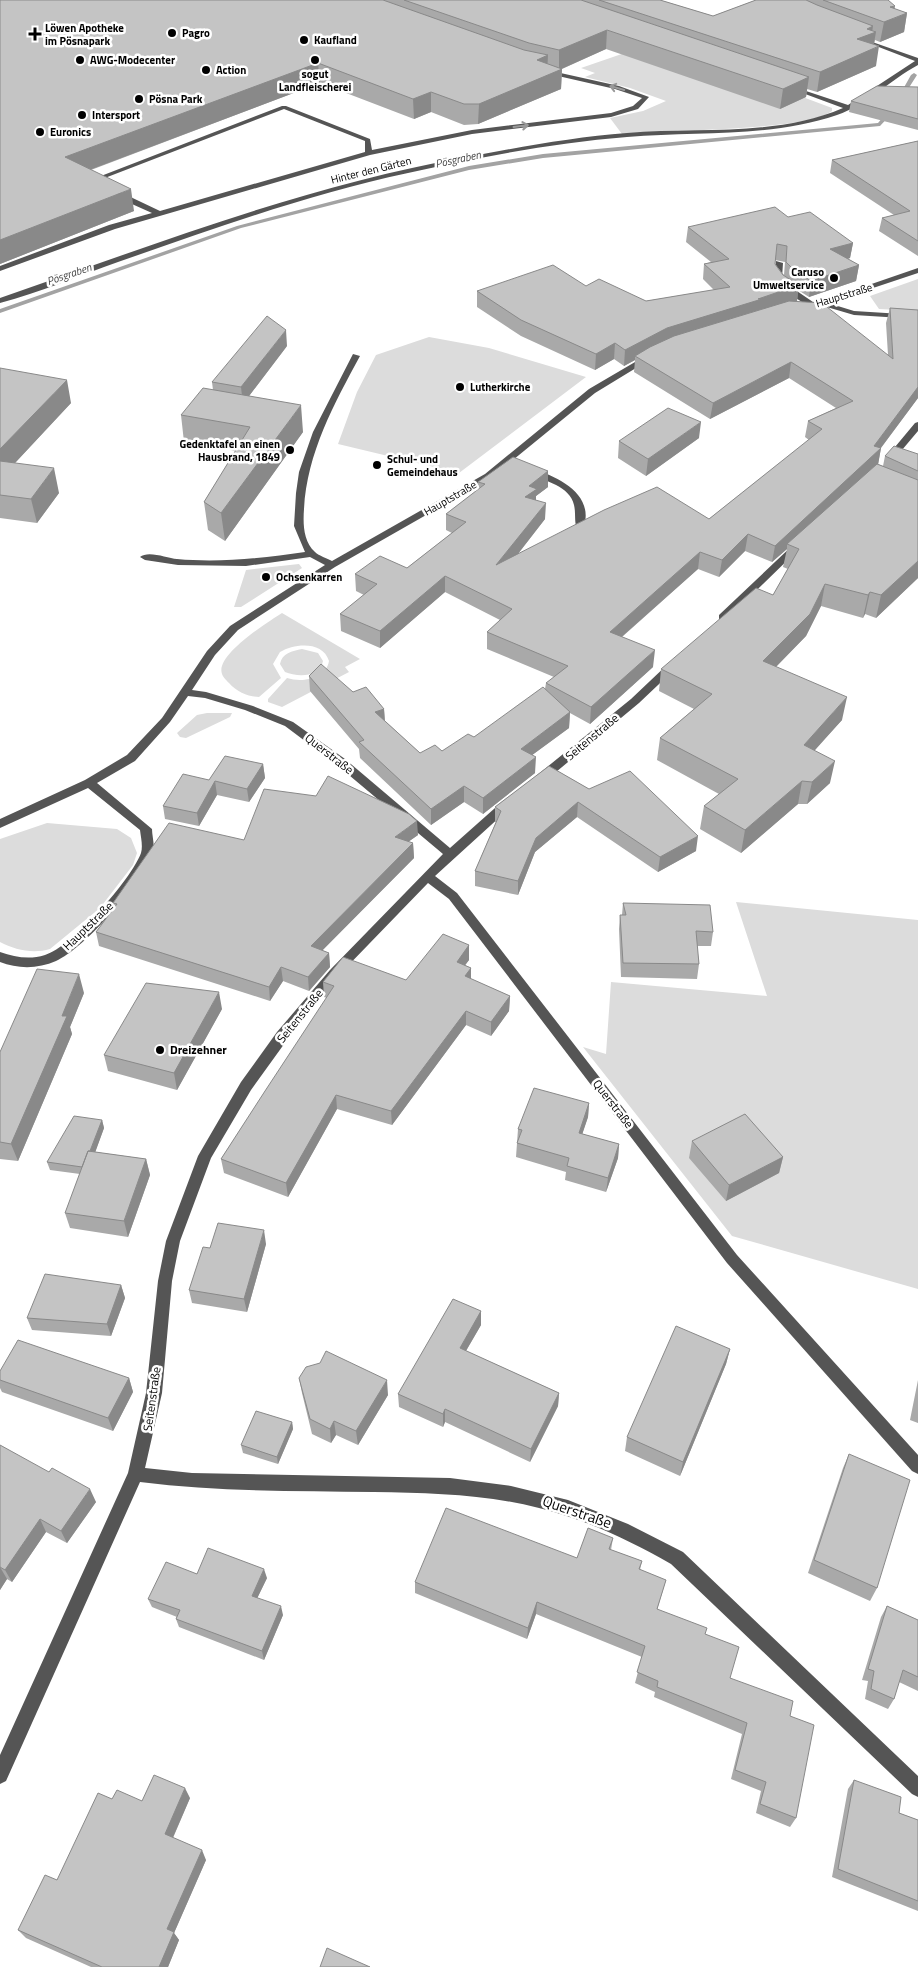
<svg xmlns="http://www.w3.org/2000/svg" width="918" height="1967" viewBox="0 0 918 1967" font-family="'Titillium Web',sans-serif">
<rect width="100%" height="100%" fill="#fff"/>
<path fill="#dcdcdc" d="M642 47 800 96 832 108V111C804 132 664 129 622 134L610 118 643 111 666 101 630 88 585 77 595 73 581 68Z
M918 279V311L879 309 870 296Z
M429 337 489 348 586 377 459 473 338 444 357 392 376 355Z
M299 564 302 568 241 607H234L246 570Z
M282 613 360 659 345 667 349 672 282 707 268 702V699L287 678C302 683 326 679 329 661 323 641 295 643 280 652L273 664 281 678 259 697C249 697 237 692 229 683 227 681 223 677 222 674 215 655 268 622 282 613Z
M302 649 318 653 323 661C320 678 297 677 285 672L280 664C282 653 292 651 302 649Z
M207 713H232L230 717 186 738 180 737 177 733 197 715Z
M47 823 117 829 131 838 137 853 133 865 100 908 50 949C33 954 15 950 0 942V839Z
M736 902 918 920V1289L732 1236 583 1047 606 1054 611 982 767 996Z"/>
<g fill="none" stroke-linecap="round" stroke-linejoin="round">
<path fill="#a3a3a3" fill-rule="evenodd" d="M914 73 917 75 903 97 898 98 911 75Z
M889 110 894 111 880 126 543 158 469 170 241 228 0 313V309L237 226 469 166 543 154 878 123Z"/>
<path fill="#555" fill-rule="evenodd" d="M858 37 918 58V65C890 80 867 105 837 115 769 138 697 131 627 137 553 143 480 157 408 173 309 194 213 229 118 262 79 276 40 292 0 303V298C154 245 307 185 467 157 520 147 574 137 627 133 698 127 776 137 843 108L789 88 794 87 848 105 915 61 858 39Z
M547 70 619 86 649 97 638 109 611 117 472 134 370 155 115 229 0 271V266L109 225 152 213 114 196V192H120L160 211 365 152V141L284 109 97 181 98 185H92L88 181 282 106H286L370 139 372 150 472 130 611 113 633 106 642 98 615 89 545 73Z
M776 261 783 263 782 278 788 285 813 302 857 289 918 268V273L828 303 854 311 918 315V319L854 315 820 305 801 309V305L805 304 782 289 774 278Z
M353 354 360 356C334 404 307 453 304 509 303 523 303 541 315 552 319 556 327 558 332 561L485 474 589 389 647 355 654 357 595 393 491 478 335 567 238 630 215 655 192 690 206 692 253 706 293 722 345 759 450 848 504 800H512L514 803 512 806 435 876 457 893 737 1255 918 1455V1474L912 1471 727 1263 449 899 428 883 338 976 287 1040 251 1090 211 1158 180 1241 172 1281 162 1393 145 1468 192 1473 450 1478 511 1486 568 1500 628 1524 683 1552 918 1776V1797L912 1794 671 1564C629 1540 587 1520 539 1508 485 1494 430 1493 374 1492 296 1491 218 1492 140 1482L6 1781 0 1784V1755L128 1473 146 1393 158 1281 166 1241 198 1156 241 1082 277 1032 330 970 443 854 337 765 285 726 245 710 205 698 188 696 170 722 135 761 97 783 152 829C152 836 155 845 153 852 144 881 84 949 56 961 38 969 18 969 0 962V952C15 957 29 960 45 955 72 947 131 880 141 853 143 846 141 838 140 830L88 788 0 828V819L85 780 127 755 162 718 207 651 230 626 325 565 310 557 246 566 178 565 145 560 140 557C148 550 167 558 177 559 220 563 263 558 305 552L294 526 296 493 299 472 313 432Z
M918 422V431L891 463H885V459L915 423Z
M533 469C559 477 596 495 583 529H577C574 522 576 513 574 505 570 486 545 481 530 474V470Z
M797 543 802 546 800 548 727 619H719V615L794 544Z
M673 662 678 665 677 667 639 703 544 782H536L534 779 536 776 631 699 669 663Z"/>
</g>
<path fill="#a9a9a9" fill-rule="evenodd" d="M0 0H660L713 16 756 0H888L895 9 907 13 904 32 880 42 875 40 874 44 876 66 817 92 807 89 806 97 780 109 606 49 562 69 561 89 478 124 464 125 431 112 414 119 320 83 91 170 134 211 0 264Z
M918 87V130L849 112 851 101Z
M918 141V256L879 231 882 218 894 215 830 173 832 160Z
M788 217 853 243 850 258 848 259 859 265 856 281 809 297 798 290 797 301H795L888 355 886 323 890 308 918 310V398L881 448 878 464 883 466 885 456 918 454V578L876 618 865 614 863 618 821 606 806 636 776 667 842 720 814 750 830 783 807 804H798L741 853 700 829 704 806 719 794 657 760 660 738 694 709 659 691 661 669 773 595 788 569 783 567 787 549 772 562 745 551 719 577 698 569 622 637 653 667 590 724 570 713 569 728 532 755 535 773 483 814 464 802 431 825 360 758 359 749 310 691 309 676 353 692 384 709 385 721 420 753 442 751 474 737 545 689 546 683 554 677 487 649V632L500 620 445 592 380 648 341 631 340 614 364 595 356 591 355 574 407 568 452 533 446 530V514L478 490V482L548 471V487L536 496V500L545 519 518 554 709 519 809 440 805 437 808 421 836 408 789 378 710 419 634 372 635 360 624 366 614 359 595 370 521 336 477 307V291L586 286 646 301 714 290 703 279 704 264 711 262 686 242 688 227ZM775 260 785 262 784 275 775 264Z
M287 346 249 396 303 432 225 541 208 530 204 502 236 451 184 442 181 415 213 390 212 382Z
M0 368 71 403 15 463 59 493 37 523 0 518Z
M699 438 646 476 618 458 619 441Z
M263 764 265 778 249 802 217 795 199 826 165 819 163 806 209 780Z
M549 766 696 851 658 872 577 817 535 852 518 895 475 886V871L496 822H495V807Z
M418 835 408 842 413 843 414 858 322 950 329 953 330 967 309 991 283 981 270 1001 99 946 96 932 114 908 113 903 244 840Z
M623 903 713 932 711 946H697L699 964 697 979 621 977 619 929 620 915H622Z
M469 945V960L465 965 471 968V979L510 996 509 1011 491 1036 466 1025 392 1125 337 1109 288 1197 224 1173 221 1159 327 998 324 997 323 982 406 980Z
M84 993 70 1027 72 1034 18 1161 0 1159V1052Z
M222 1009 177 1090 108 1071 104 1055Z
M589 1103 588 1117 582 1134 619 1144 618 1158 606 1192 565 1180 566 1172 516 1157 518 1129Z
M102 1120 104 1128 95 1152 146 1159 150 1175 128 1237 70 1228 65 1213 80 1174 50 1170 47 1162Z
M692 1141 783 1157 779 1173 726 1201 689 1158Z
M266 1244 247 1312 192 1303 189 1290 210 1248Z
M121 1285 125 1298 111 1336 32 1330 27 1318Z
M481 1311V1325L466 1351 559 1393 558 1406 530 1462 445 1422 443 1427 399 1407 398 1394Z
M730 1349 726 1364 680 1476 625 1451 627 1437Z
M0 1371 129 1378 133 1392 113 1431 2 1392 0 1388Z
M299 1378 388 1395 358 1445 336 1435 331 1443 312 1434 302 1393Z
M918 1380V1423L910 1420Z
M292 1422 293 1429 278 1464 243 1453 241 1445Z
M0 1445 96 1502 67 1543 46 1532 12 1582 7 1579 0 1590Z
M849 1454 877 1588 870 1601 808 1573 843 1468Z
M613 1538 611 1550 642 1561 640 1570 666 1580 657 1610 705 1634 730 1678 790 1716 796 1818 790 1827 756 1813 761 1791 731 1779 742 1734 654 1697 655 1692 635 1683 642 1657 536 1614 527 1639 415 1593V1582L577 1558Z
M197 1574 267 1578 257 1598 283 1615 264 1660 179 1627 176 1619 177 1617 152 1607 148 1599Z
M887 1606 918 1620V1691L899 1682 894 1699 888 1709 865 1699 868 1681 862 1680 881 1617Z
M854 1780 899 1813 918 1820V1911L832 1877 848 1789Z
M190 1798 173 1838 206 1860 174 1933 179 1940 168 1967H91L26 1938 18 1930 57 1880 142 1801Z"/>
<path fill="#898989" d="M895 6 893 19 907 13 904 32 880 42 884 22 890 7Z
M873 26 872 33 876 32 873 49 879 46 876 66 817 92 820 72 857 39 867 29Z
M607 30 606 49 559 70V50Z
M548 55 547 75 562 69 561 89 478 124 479 104 537 60Z
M318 63 320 83 68 178 65 157Z
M809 77 806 97 780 109 783 89Z
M431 92V112L414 119 413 99Z
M131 189 134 211 0 264V240Z
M853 243 850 258 827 264 830 249Z
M859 265 856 281 809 297 811 281Z
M799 285 797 301 635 356V360L624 366 625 350 667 328Z
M286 330 287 346 243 404 241 387Z
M615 343 614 359 595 370 596 354Z
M791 362 789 378 710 419 713 403Z
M67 380 71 403 0 479V449Z
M918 387V398L880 449 881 448 878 465 787 544V549L772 562 775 546 874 446Z
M301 405 303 432 225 541 221 513Z
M701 422 699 438 646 476 648 459Z
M54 468 59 493 37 523 31 499Z
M548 471V487L536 496V505L525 497 529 486Z
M546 503 545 519 496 582V565Z
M748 534 745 551 719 577 722 560Z
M700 552 698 569 609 648 610 632Z
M918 561V578L876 618 881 595Z
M445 576V592L380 648V631Z
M825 584 821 606 806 636 759 684 763 661Z
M870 592 865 614 863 618 868 595Z
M655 650 653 667 590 724 591 707Z
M847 697 842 720 799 768 804 745Z
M384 709 385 724 375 712Z
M570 712 569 728 520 764 521 749Z
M536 757 535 773 483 814V798Z
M835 761 830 783 807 804 812 782Z
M263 764 265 778 249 802 247 789Z
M215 781 217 795 199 826 197 813Z
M802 781 798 804 741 853 745 830Z
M464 786V802L431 825V809Z
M578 802 577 817 535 852 518 895V881L536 838Z
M417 821 418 835 395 851V837Z
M698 836 696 851 658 872 660 857Z
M413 843 414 858 313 960 311 946Z
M469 945V960L457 976V962Z
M329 953 330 967 309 991 308 977Z
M281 967 283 981 270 1001 269 987Z
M471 968V983L465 976Z
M79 974 84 993 70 1027 72 1034 18 1161 11 1144 62 1016Z
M219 992 222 1009 177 1090 174 1073Z
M510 996 509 1011 491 1036V1022Z
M466 1011V1025L392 1125 391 1111Z
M336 1095 337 1109 288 1197 286 1183Z
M589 1103 588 1117 578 1147 579 1133Z
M102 1120 104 1128 87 1175 84 1167Z
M619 1144 618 1158 606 1192 608 1178Z
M783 1157 779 1173 726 1201 729 1185Z
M146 1159 150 1175 128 1237 124 1221Z
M264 1230 266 1244 247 1312 244 1299Z
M121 1285 125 1298 111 1336 107 1324Z
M481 1311V1325L460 1361V1348Z
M730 1349 726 1364 680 1476 683 1462Z
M129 1378 133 1392 113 1431 108 1418Z
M387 1380 388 1395 358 1445 356 1431Z
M559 1393 558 1406 530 1462 531 1449Z
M445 1409V1422L443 1427V1414Z
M334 1421 336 1435 331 1443 330 1429Z
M292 1422 293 1429 278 1464 277 1457Z
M90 1489 96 1502 67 1543 61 1531Z
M40 1519 46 1532 12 1582 5 1570Z
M0 1567 7 1579 0 1590Z
M264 1569 267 1578 254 1605 252 1596Z
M537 1602 536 1614 527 1639 528 1628Z
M281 1606 283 1615 264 1660 262 1651Z
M185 1788 190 1798 170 1844 165 1834Z
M202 1850 206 1860 174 1933 179 1940 168 1967H159L167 1929Z"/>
<path fill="#c4c4c4" stroke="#898989" d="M0 0H383L524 50 548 55 537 60 562 69 479 104H464L431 92 413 99 318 63 65 157 131 189 0 240Z
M404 0H581L809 77 783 89 607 30 559 50 529 43Z
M599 0H660L713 16 756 0H806L817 5 873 26 867 29 876 32 857 39 879 46 820 72Z
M823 0H888L895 6 890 7 907 13 884 22Z
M877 86 918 87V119L851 101Z
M918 141V241L882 218 910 211 832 160Z
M775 207 788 217 810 212 853 243 830 249 859 265 811 281 792 268 786 262 787 246 777 244 775 264 783 275 799 285 758 299H762L667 328 625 350 615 343 596 354 521 320 477 291 553 265 586 286 599 279 646 301 730 287 704 264 729 259 688 227Z
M789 301 822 303 893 359 890 308 918 310V387L874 446 881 448 775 546 748 534 722 560 700 552 610 632 655 650 591 707 546 683 568 666 487 632 512 609 445 576 380 631 340 614 377 584 355 574 380 556 407 568 466 522 446 514 485 484 478 482 513 457 548 471 529 486 537 489 525 497 546 503 496 565 604 510 657 487 709 519 822 429 808 421 853 401 791 362 713 403 635 356 650 347 674 336Z
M267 316 286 330 241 387 212 382Z
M0 368 67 380 0 449Z
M203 388 301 405 221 513 204 502 250 427 181 415Z
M668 408 701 422 648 459 619 441Z
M894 446 918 454V471L885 456Z
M0 461 54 468 31 499 0 495Z
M877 464 918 480V561L881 595 870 592 868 595 825 584 810 614 763 661 847 697 804 745 835 761 812 782 802 781 745 830 704 806 738 779 660 738 712 694 661 669 756 588 773 595 799 549 787 544Z
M321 664 353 692 366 687 384 709 375 712 420 753 435 745 442 751 468 734 474 737 543 687 570 712 521 749 536 757 483 798 464 786 431 809 359 742 364 740 309 676Z
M225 756 263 764 247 789 215 781 197 813 163 806 183 774 209 780Z
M549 766 589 789 630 771 698 836 660 857 578 802 536 838 518 881 475 871 501 811 495 807Z
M328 776 409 814 417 821 395 837 413 843 311 946 329 953 308 977 281 967 269 987 96 932 117 904 113 903 169 823 244 840 264 789 316 796Z
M623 903 710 905 713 932 696 931 699 964 623 963 620 915H626Z
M443 934 469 945 457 962 471 968 465 976 510 996 491 1022 466 1011 391 1111 336 1095 286 1183 221 1159 265 1091 334 986 323 982 343 957 406 980Z
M37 969 79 974 62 1016H67L11 1144 0 1142V1052Z
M146 983 219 992 174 1073 104 1055Z
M534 1088 589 1103 579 1133 619 1144 608 1178 567 1166 569 1158 517 1143 522 1130 518 1129Z
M745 1114 783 1157 729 1185 692 1141Z
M74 1116 102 1120 90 1151H88L82 1167 47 1162Z
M88 1151 146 1159 124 1221 65 1213Z
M218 1223 264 1230 244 1299 189 1290 203 1247 210 1248Z
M45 1274 121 1285 107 1324 27 1318Z
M453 1299 481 1311 460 1348 559 1393 531 1449 445 1409 443 1414 398 1394Z
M676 1326 730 1349 683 1462 627 1437Z
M18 1340 129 1378 108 1418 0 1380V1371Z
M326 1351 387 1380 356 1431 334 1421 330 1429 310 1419 299 1378 306 1367 320 1363Z
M256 1411 292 1422 277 1457 241 1445Z
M0 1445 49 1472 52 1468 90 1489 61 1531 40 1519 5 1570 0 1567Z
M849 1454 910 1480 877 1588 814 1560Z
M446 1508 577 1558 588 1528 613 1538 609 1549 642 1561 639 1569 666 1580 657 1609 707 1628 705 1634 739 1647 730 1678 793 1701 790 1716 814 1725 796 1818 760 1804 766 1782 735 1770 747 1723 657 1687 658 1681 637 1672 645 1646 537 1602 528 1628 415 1582Z
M208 1548 264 1569 252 1596 281 1606 262 1651 176 1619 180 1610 148 1599 166 1562 197 1574Z
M887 1606 918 1620V1677L903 1670 894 1699 871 1689 874 1671 868 1669Z
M154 1775 185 1788 165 1834 202 1850 167 1929 174 1932 159 1967H102L18 1930 45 1875 57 1880 98 1793 112 1799 117 1790 142 1801Z
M854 1780 901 1797 899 1813 918 1820V1901L838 1869Z
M327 1948 370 1967H320Z"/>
<defs><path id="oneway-shaft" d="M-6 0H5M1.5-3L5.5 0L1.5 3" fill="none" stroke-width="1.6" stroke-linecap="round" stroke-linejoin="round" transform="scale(1.25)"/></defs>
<g stroke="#999">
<use href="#oneway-shaft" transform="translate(617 88) rotate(-164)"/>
<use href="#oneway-shaft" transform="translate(521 126) rotate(-7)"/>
</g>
<g fill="#000" stroke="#fff" stroke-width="2">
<circle cx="172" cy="33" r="5"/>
<path d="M32.5 26.5h5v5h5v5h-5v5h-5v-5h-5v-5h5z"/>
<circle cx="304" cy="40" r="5"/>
<circle cx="80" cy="60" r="5"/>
<circle cx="315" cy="60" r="5"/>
<circle cx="206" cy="70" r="5"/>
<circle cx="139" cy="99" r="5"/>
<circle cx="82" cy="115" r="5"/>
<circle cx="40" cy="132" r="5"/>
<circle cx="834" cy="278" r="5"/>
<circle cx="460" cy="387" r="5"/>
<circle cx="290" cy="450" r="5"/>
<circle cx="377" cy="465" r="5"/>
<circle cx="266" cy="577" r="5"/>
<circle cx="160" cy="1050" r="5"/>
</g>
<g text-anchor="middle" stroke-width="5" stroke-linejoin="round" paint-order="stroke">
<g font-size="11" font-weight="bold" fill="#000" stroke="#fff" text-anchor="start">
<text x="45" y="32">Löwen Apotheke<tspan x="45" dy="13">im Pösnapark</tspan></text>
<text x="182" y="37">Pagro</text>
<text x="314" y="44">Kaufland</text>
<text x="90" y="64">AWG-Modecenter</text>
<text x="216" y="74">Action</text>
<text x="315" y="78" text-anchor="middle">sogut<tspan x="315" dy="13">Landfleischerei</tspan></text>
<text x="149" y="103">Pösna Park</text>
<text x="92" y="119">Intersport</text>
<text x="50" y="136">Euronics</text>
<text x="824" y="276" text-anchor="end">Caruso<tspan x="824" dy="13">Umweltservice</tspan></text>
<text x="470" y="391">Lutherkirche</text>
<text x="280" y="448" text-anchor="end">Gedenktafel an einen<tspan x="280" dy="13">Hausbrand, 1849</tspan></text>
<text x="387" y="463">Schul- und<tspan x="387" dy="13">Gemeindehaus</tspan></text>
<text x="276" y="581">Ochsenkarren</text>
</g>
<g font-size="11" font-style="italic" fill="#444" stroke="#fff">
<text transform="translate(458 159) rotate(-12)" y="4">Pösgraben</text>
<text transform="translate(69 274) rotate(-19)" y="4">Pösgraben</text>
</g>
<g font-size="11" fill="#000" stroke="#fff">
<text transform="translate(371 170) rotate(-14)" y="4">Hinter den Gärten</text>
<text transform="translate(844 295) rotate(-17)" y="4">Hauptstraße</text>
<text transform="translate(450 498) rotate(-30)" y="4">Hauptstraße</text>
</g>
<g font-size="12" fill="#000" stroke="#fff">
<text transform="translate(592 737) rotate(-40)" y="4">Seitenstraße</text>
<text transform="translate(329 754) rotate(38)" y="4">Querstraße</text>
<text transform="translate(88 926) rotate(-44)" y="4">Hauptstraße</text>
<text transform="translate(300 1016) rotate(-51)" y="4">Seitenstraße</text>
<text transform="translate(613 1104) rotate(52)" y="4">Querstraße</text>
<text transform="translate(152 1399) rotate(-82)" y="4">Seitenstraße</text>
</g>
<g font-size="12" font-weight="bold" fill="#000" stroke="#fff" text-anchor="start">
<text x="170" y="1054">Dreizehner</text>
</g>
<g font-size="15" fill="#000" stroke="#fff">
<text transform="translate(577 1512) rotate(19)" y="5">Querstraße</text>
</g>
</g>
</svg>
